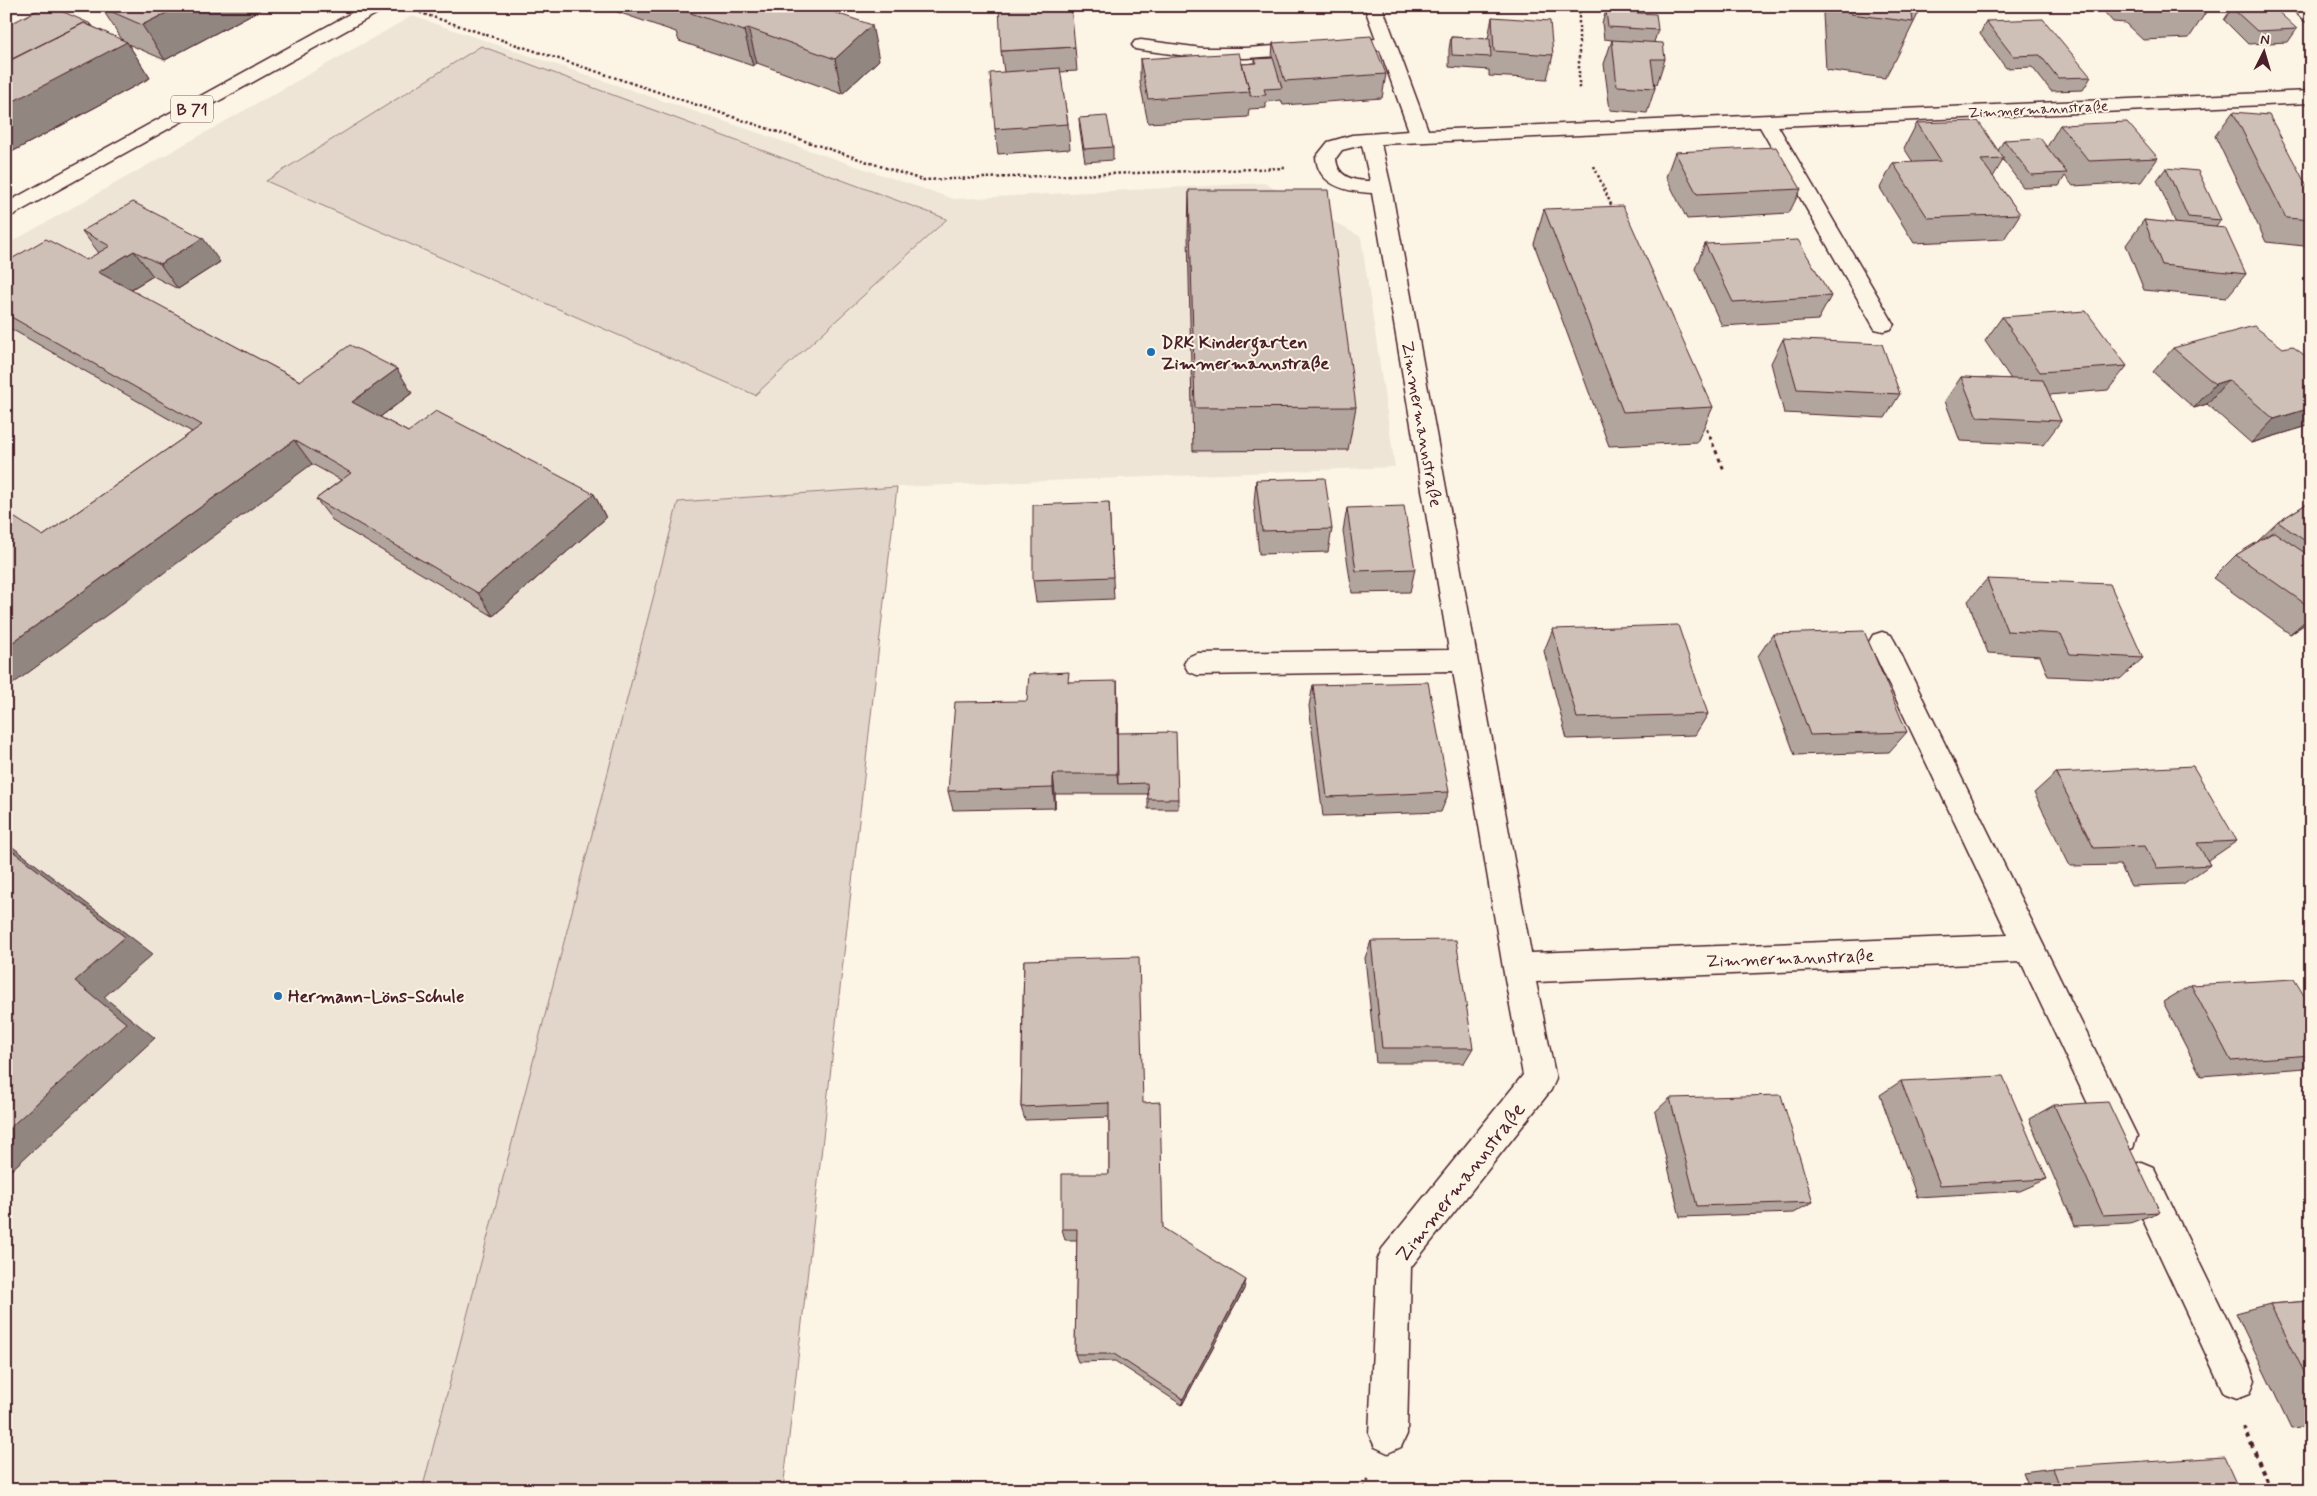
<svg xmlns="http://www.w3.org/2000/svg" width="2317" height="1496" viewBox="0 0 2317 1496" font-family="Mynerve,sans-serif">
<rect width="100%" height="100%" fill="#fcf5e5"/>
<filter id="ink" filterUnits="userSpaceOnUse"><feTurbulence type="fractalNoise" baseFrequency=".02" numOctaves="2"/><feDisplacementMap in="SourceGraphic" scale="10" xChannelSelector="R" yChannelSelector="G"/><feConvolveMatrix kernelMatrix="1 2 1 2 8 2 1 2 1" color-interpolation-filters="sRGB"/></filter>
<g filter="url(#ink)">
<path fill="#eee5d7" d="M412 16 954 199 1264 183 1361 237 1395 467 897 487 678 502 422 1490H6V245Z"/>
<path fill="#e2d5ca" stroke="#967a7a" d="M481 46 947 219 755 395 266 181Z
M897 487 783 1490H422L678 502Z"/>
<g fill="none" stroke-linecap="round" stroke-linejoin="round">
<g stroke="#4a1f2b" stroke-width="3">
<path id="minor" d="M1364 6H1382L1428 130 2311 91V103L1778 126 1894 324 1891 329 1883 331 1875 329 1872 324 1760 127 1381 144 1391 187 1531 953 2008 935 1869 642 1873 635 1882 632 1891 635 1895 642 2137 1136 2133 1148 2121 1152 2109 1148 2021 962 1536 982 1556 1079 1551 1090 1411 1267 1407 1434 1401 1447 1388 1453 1375 1447 1369 1434 1377 1261 1382 1249 1523 1075 1503 968 1453 671 1197 675 1188 671 1184 664 1188 657 1197 653 1449 650 1372 193C1347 192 1318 186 1316 157L1328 142 1352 135 1409 131 1380 50 1246 58H1202L1141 50 1135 49 1132 45 1135 41 1141 40 1202 48H1246L1376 39ZM1362 145 1370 181C1353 181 1337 177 1336 158L1342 150Z
M2289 6H2308L2311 8V22L2305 21Z
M2141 1162 2153 1167 2250 1367 2255 1380 2250 1393 2237 1398 2224 1393 2124 1179 2129 1167Z"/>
</g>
<g stroke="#4a1f2b" stroke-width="3">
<path id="major" d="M364 6H385L383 10 13 215 6 217V203Z"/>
</g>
<path stroke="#4a1f2b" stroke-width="2.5" stroke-dasharray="2.5 2.5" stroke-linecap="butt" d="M1579 6V91
M415 11 922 180 1286 168
M1594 166 1613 209"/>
<path stroke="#4a1f2b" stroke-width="3" stroke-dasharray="4 4" stroke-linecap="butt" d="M1703 421 1724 470"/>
<path stroke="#4a1f2b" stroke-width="4" stroke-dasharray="4.5 4.5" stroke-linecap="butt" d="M2244 1427 2271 1490
M1363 1490 1368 1479"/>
<use href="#minor" fill="#fcf5e5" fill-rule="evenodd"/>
<use href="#major" fill="#fcf5e5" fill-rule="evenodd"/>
</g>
<path fill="#b2a59d" stroke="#4a1f2b" d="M103 6H267L165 60 128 44 150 78 6 155V26L91 24 93 27 123 41 101 7Z
M600 6H815L879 60 842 94 757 63 753 66 679 41 676 32Z
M1826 6H1922L1895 61H1894L1885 78 1826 70 1823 14Z
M2099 6H2210L2189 38 2143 40 2125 23 2113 22Z
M2232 8 2297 29 2288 42 2248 44 2224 20Z
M1606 11 1658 30 1654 42 1665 59 1657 84H1654L1655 88 1647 113 1610 110 1604 64 1612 40 1604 39 1602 23Z
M1492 17 1553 55 1547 79 1489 76V70L1449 67V49L1451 37 1488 39Z
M1986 21 2091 77 2083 90 2051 91 2032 67 2006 68 1980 34Z
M1273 43 1386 74 1382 98 1283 105 1281 100 1266 102V108L1249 109 1248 117 1148 123 1140 83V59L1242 64 1255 63V59L1272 58Z
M1075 47 1077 71 1060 72 1068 124 1070 149 998 154 995 129 1004 72 1001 51Z
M2233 112 2311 194V239L2304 246 2266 242 2215 136Z
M1079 118 1113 147V160L1085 162 1080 131Z
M1917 123 1998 151 2004 140 2047 147 2060 125 2158 158 2141 182 2073 186 2065 176 2059 186 2023 187 2003 160 1993 177 2020 214 2004 239 1914 243 1880 188 1893 163 1913 162 1904 148Z
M1675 152 1801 189 1789 213 1687 219 1666 177Z
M2166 168 2221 220 2216 227 2246 274 2226 298 2144 290 2126 245 2144 220 2176 224 2157 180Z
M1189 190 1356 407 1348 450 1193 451 1188 234Z
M1544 209 1713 407 1697 442 1609 446 1534 244Z
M82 231 220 262 178 289 153 276 130 290 300 381 412 393 380 417 408 432 594 494 606 518 493 616 334 522 316 499 341 480 312 464 43 536 192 432 6 326V262L86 260 99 253Z
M1705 244 1831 296 1818 320 1722 326 1695 269Z
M2002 317 2127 366 2108 390 2049 395 2061 421 2043 445 1960 441 1945 401 1961 377 2011 379 1985 341Z
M1783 339 1900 394 1885 418 1784 413 1771 363Z
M2173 348 2311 425 2251 443 2207 404 2194 408 2153 372Z
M1256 480 1332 529 1328 552 1259 554 1254 503Z
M2311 501V620L2290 634 2213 578 2236 555 2256 543 2278 522Z
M1109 502 1114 599 1036 602 1033 580Z
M1347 508 1415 569 1410 592 1352 593 1343 531Z
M1987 579 2143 658 2120 679 2048 676 2040 656 1988 653 1968 601Z
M1553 629 1708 714 1695 735 1567 739 1544 651Z
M1773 634 1907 732 1889 752 1795 755 1758 656Z
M1070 682 1118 702V733L1178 799V809H1148V794H1055V808L953 810 948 791 1027 701Z
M1313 685 1449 792 1441 812 1323 816 1309 706Z
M2056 773 2237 841 2209 860H2207L2210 865 2183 884 2131 886 2120 865 2070 866 2034 793Z
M1371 941 1473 1048 1464 1063H1376L1365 958Z
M1024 960 1143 1103 1163 1228 1244 1289 1182 1405 1115 1361 1078 1362 1075 1354 1077 1240H1065L1062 1229 1109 1174V1117L1025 1120 1021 1107Z
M2191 985 2311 1007V1066L2305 1068 2201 1076 2163 1002Z
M1901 1081 2047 1179 2020 1191 1917 1197 1880 1095Z
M1670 1098 1813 1202 1793 1213 1680 1217 1655 1112Z
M2054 1105 2160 1212 2130 1223 2075 1226 2029 1119Z
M2311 1301V1426L2291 1428 2236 1313 2270 1304Z
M2053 1468 2239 1490H2030L2023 1472Z"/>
<path fill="#918680" stroke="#4a1f2b" d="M180 6H267L165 60 142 25Z
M91 24 108 48 127 42 150 78 6 155V105Z
M872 25 879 60 842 94 835 59Z
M748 28 757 63 753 66 744 31Z
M203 238 220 262 178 289 160 264Z
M134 251 153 276 118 297 98 272Z
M397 369 412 393 368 426 352 402Z
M2228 380 2207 404 2194 408 2215 384Z
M2311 408V425L2251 443 2274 419Z
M294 440 312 464 6 689V647Z
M594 494 606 518 493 616 478 593Z
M2311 616V620L2290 634Z
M1117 681 1118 702V784L1117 774Z
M1053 774 1055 794V808L1053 788Z
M6 843 14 848 153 954 104 997 155 1038 6 1175Z
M1246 1280 1244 1289 1182 1405 1183 1399Z"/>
<path fill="#cfc0b7" stroke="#4a1f2b" d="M46 6H50L91 24V26L84 23 11 60 6 58V26Z
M103 6H180L142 25 101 7Z
M670 6H815L872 25 835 59 748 28 744 31Z
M999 6H1071L1075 47 1001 51Z
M1850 6H1911L1913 22 1851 14Z
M2272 6 2297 29 2257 31 2232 8Z
M1606 11 1656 14 1658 30 1608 27Z
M1492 17 1550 21 1553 55 1494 51Z
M2043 19 2091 77 2058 78 2040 55 2013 56 1986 21Z
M84 23 127 42 6 105V62Z
M1371 36 1386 74 1285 81 1273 43Z
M1451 37 1490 39 1491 57 1452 55Z
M1612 40 1663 43 1665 59H1651L1655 88 1617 86Z
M1239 53 1250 92 1148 99 1140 59Z
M1273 58 1282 88 1264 89 1266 95 1250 96V92L1242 64 1257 63 1255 59Z
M1060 68 1068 124 995 129 990 73Z
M2233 112 2269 115 2311 194V220L2286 218Z
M1107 116 1113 147 1084 149 1079 118Z
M1978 121 2004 159 1981 160 2020 214 1928 218 1893 163 1941 161 1917 123Z
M2127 122 2158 158 2089 161 2060 125Z
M2040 138 2067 173 2031 175 2004 140Z
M1776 147 1801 189 1697 194 1675 152Z
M2166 168 2198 171 2221 220 2188 217Z
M1189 190H1328L1356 407 1195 408Z
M133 202 203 238 160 264 134 251 98 272 300 381 350 345 397 369 352 402 408 432 436 411 594 494 478 593 316 499 351 473 294 440 6 647V512L43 536 202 425 6 314V262L46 239 86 260 110 246 82 231Z
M1623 206 1713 407 1623 412 1544 209Z
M2144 220 2225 228 2246 274 2162 265Z
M1798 240 1831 296 1733 302 1705 244Z
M2086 311 2127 366 2040 372 2002 317Z
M2254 326 2283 348 2292 346 2311 360V372H2310L2311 373V408L2274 419 2228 380 2215 384 2173 348Z
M1783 339 1882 344 1900 394 1797 389Z
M1961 377 2043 380 2061 421 1977 417Z
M1325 478 1332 529 1262 531 1256 480Z
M2311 501V545L2278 522Z
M1109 502 1113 577 1033 580V505Z
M1404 506 1415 569 1356 571 1347 508Z
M2274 532 2311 557V608L2236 555Z
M1987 579 2110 584 2143 658 2070 654 2061 634 2007 631Z
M1678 625 1708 714 1577 718 1553 629Z
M1864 631 1907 732 1810 735 1773 634Z
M1069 672 1068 682 1117 681V774H1053V788L948 791 955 702 1027 701 1029 674Z
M1428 682 1449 792 1327 797 1313 685Z
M1176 732 1178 799H1148L1147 783 1118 784 1117 733Z
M2193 766 2237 841 2197 843 2210 865 2157 868 2145 846 2094 848 2056 773Z
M6 846 125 937 75 981 126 1023 6 1131Z
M1456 940 1473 1048H1382L1371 941Z
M1139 957 1143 1103 1160 1102 1163 1228 1246 1280 1183 1399 1114 1354H1075L1077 1229H1062V1174H1109V1103L1021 1107 1024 960Z
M2294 979 2311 1007V1055L2231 1061 2191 985Z
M2003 1076 2047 1179 1940 1185 1901 1081Z
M1781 1095 1813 1202 1697 1206 1670 1098Z
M2108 1102 2160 1212 2103 1215 2054 1105Z
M2311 1301V1386L2270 1304Z
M2224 1457 2239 1490H2061L2053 1468Z"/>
</g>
<g fill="#1f6fb2" stroke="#fcf5e5" stroke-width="2">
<circle cx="1151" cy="352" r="5"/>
<circle cx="278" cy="996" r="5"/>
</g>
<g text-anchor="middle" stroke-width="4" stroke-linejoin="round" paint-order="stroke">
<g font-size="15" fill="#4a1f2b" stroke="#fcf5e5">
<text transform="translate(2038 109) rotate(-3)" y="5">Zimmermannstraße</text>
</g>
<rect fill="#fcf5e5" stroke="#7f5f63" stroke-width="1" x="171" y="95.5" width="42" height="27" rx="4"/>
<g font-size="16" font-weight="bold" fill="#4a1f2b">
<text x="192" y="115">B 71</text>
</g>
<g font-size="18" font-weight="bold" fill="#4a1f2b" stroke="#fcf5e5" text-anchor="start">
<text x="1161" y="348">DRK Kindergarten<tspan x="1161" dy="21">Zimmermannstraße</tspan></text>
<text x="288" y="1002">Hermann-Löns-Schule</text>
</g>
<g font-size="18" fill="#4a1f2b" stroke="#fcf5e5">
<text transform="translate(1422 424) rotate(80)" y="6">Zimmermannstraße</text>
<text transform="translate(1790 958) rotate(-2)" y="6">Zimmermannstraße</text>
</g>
<g font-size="21" fill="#4a1f2b" stroke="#fcf5e5">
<text transform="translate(1460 1182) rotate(-52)" y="7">Zimmermannstraße</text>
</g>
</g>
<rect width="2317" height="1496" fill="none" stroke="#fcf5e5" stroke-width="25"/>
<rect x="12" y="12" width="2292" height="1471" fill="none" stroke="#4a1f2b" stroke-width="2" filter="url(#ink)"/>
<g transform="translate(2264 52) rotate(5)" stroke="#fcf5e5" stroke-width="4" paint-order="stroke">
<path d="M0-4L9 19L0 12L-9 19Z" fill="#4a1f2b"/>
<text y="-8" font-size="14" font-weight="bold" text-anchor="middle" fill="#4a1f2b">N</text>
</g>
</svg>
